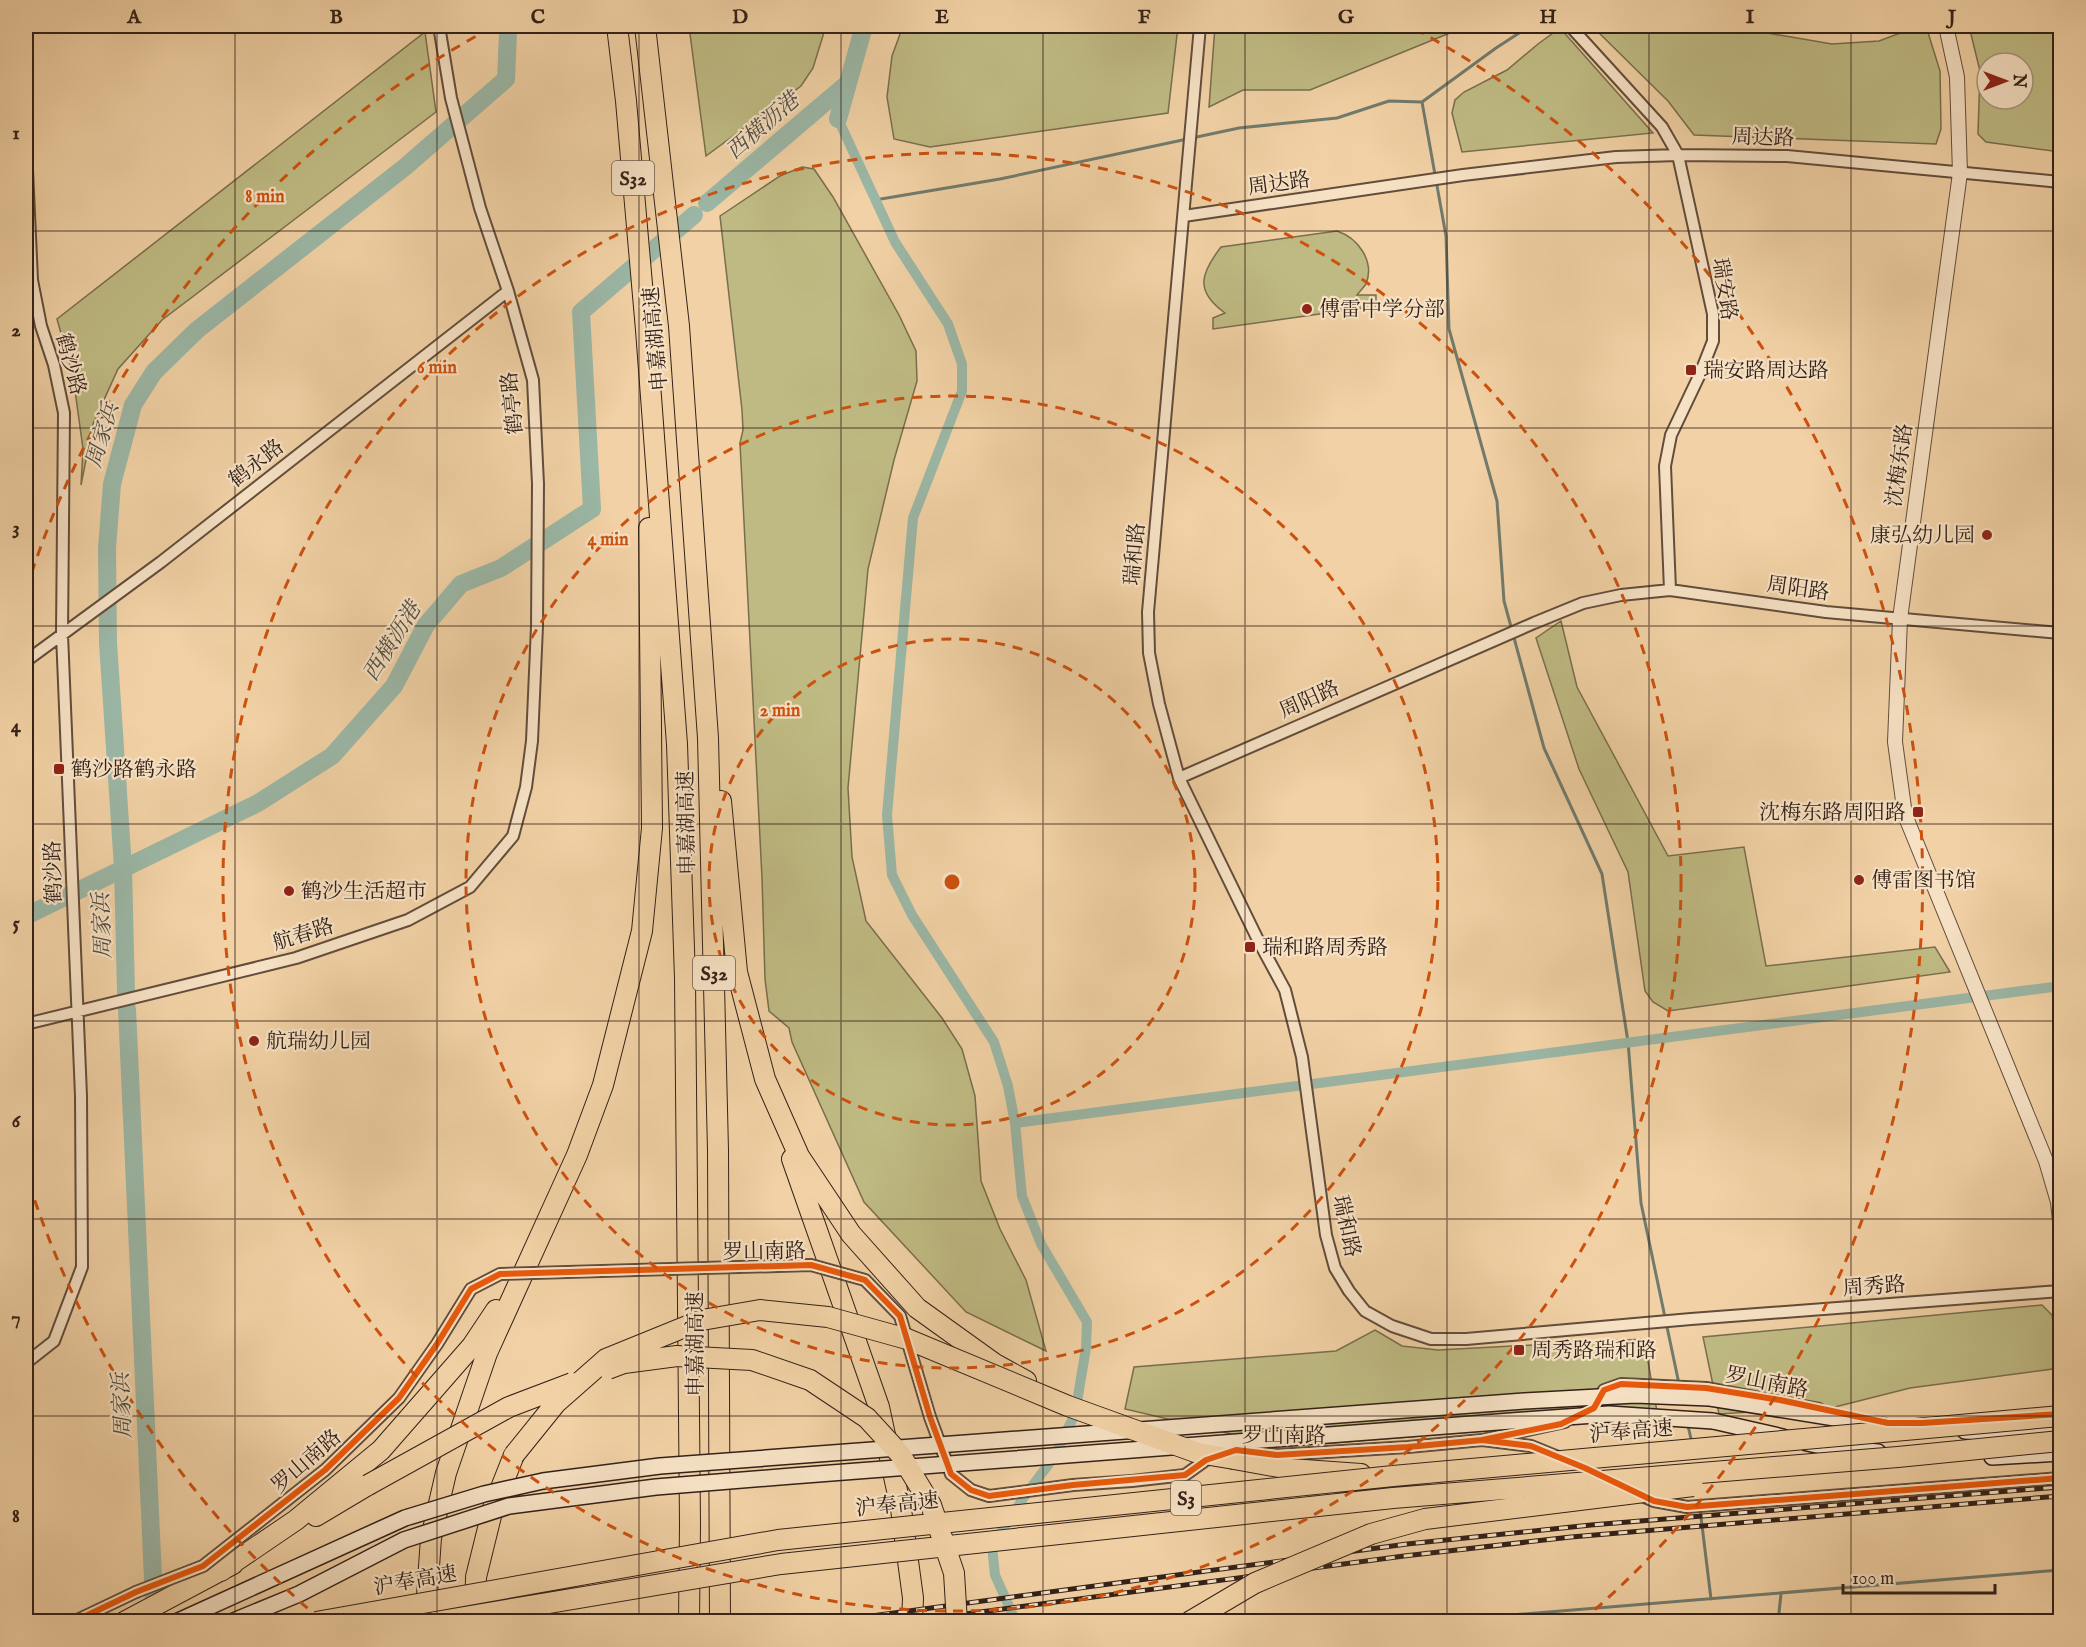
<svg xmlns="http://www.w3.org/2000/svg" width="2086" height="1647" viewBox="0 0 2086 1647" font-family="'IM FELL English','Noto Serif SC',serif">
<rect width="100%" height="100%" fill="#f1d1a5"/>
<filter id="stains"><feTurbulence type="fractalNoise" baseFrequency=".00333" numOctaves="4"/><feColorMatrix values="0 0 0 0 .2 0 0 0 0 .09 0 0 0 0 .02 0 0 0 .5 -.17"/></filter>
<radialGradient id="worn" r=".72"><stop offset=".6" stop-color="#630" stop-opacity="0"/><stop offset="1" stop-color="#630" stop-opacity=".3"/></radialGradient>
<path fill="#bfba83" stroke="#796e4e" stroke-width="1.5" fill-rule="evenodd" d="M689 26H826L813 68 801 86 706 156Z
M903 26H1178L1168 113 930 147 894 139 887 97 892 56Z
M1215 26H1467L1310 90H1243L1209 107Z
M1592 26H1737L1744 29 1832 44 1879 41 1919 26H1926L1940 71 1941 129 1936 144 1694 135 1668 101Z
M1969 26H2060V152L1986 142 1978 134 1980 71ZM1987 63H2023V99H1987Z
M1560 28 1653 133 1462 152 1452 113 1455 100 1464 92 1507 70 1538 44Z
M425 32 436 112 162 320 118 369 93 424 81 485 83 449 73 376 57 319Z
M802 167 814 169 833 197 899 315 916 351 917 381 894 460 868 569 848 788 852 857 866 921 942 1018 962 1049 975 1096 981 1181 1000 1229 1026 1280 1046 1351 966 1312 864 1202 792 1042 789 1028 769 1011 765 979 762 878 740 443 743 430 742 410 720 216 780 176Z
M1337 231C1358 238 1375 261 1366 284 1364 287 1360 291 1357 295H1376V306L1213 329V318L1225 313C1194 291 1201 273 1221 247Z
M1561 621 1577 687 1668 856 1744 847 1766 966 1935 947 1950 972 1668 1011 1653 1002 1645 991 1628 872 1579 769 1536 638Z
M2042 1305 2052 1315 2060 1368 1910 1388 1835 1407 1719 1414 1703 1337Z
M1375 1330 1402 1346 1438 1350 1644 1339 1658 1417 1321 1444 1261 1441 1125 1409 1134 1367 1336 1351Z"/>
<g fill="none" stroke-linecap="round" stroke-linejoin="round">
<path stroke="#717b6d" stroke-width="3" d="M1422 102 1446 236 1449 329 1497 501 1504 601 1544 748 1602 874 1628 1042 1641 1203 1679 1384
M875 200 1000 179 1239 128 1337 118 1389 101 1422 102 1496 48 1530 26
M1688 1426 1692 1443
M1700 1509 1711 1599
M1426 1622 2060 1570
M1778 1622 1781 1594"/>
<path stroke="#9bb7a6" stroke-width="10" d="M838 119 895 242 948 324 962 364V391L913 518 887 815 892 875 912 915 994 1042 1008 1086 1015 1123 1022 1196 1041 1244 1087 1322 1086 1348 1075 1414 1054 1457 1024 1497 992 1546 995 1575 1016 1622
M1015 1123 2060 986"/>
<path stroke="#9bb7a6" stroke-width="18" d="M838 119 864 26
M707 203 848 83
M26 916 258 803 332 756 394 686 426 625 461 584 501 568 592 509 581 312 694 215
M126 992 123 868 108 643 107 548 112 484 133 405 154 372 197 330 405 167 506 79 508 33 506 26
M127 1009 155 1622"/>
<g stroke="#624d3b" stroke-width="14">
<path id="minor" d="M1200 26 1148 612 1149 653 1159 704 1179 778 1259 942 1285 990 1302 1057 1326 1235 1335 1268 1349 1291 1365 1311 1392 1326 1431 1339H1466L1691 1319 2060 1291
M1570 26 1662 127 1678 155 1713 314V341L1700 374 1671 435 1665 466 1670 590
M26 148 32 280 41 326 54 365 64 413 62 634 81 1096 82 1267 54 1341 26 1363
M1184 216 1463 175 1616 157 1678 155 1787 156 2060 182
M26 661 161 562 508 291
M1179 778 1534 623 1583 603 1621 595 1670 590 1826 612 2060 633
M26 1024 296 958 408 920 470 887 513 836 526 787 532 741 537 626 538 484 533 380 508 291 480 208 451 98 439 26
M1582 1414 1594 1408 1604 1390 1621 1384 1706 1388 1819 1409
M1234 1451 1277 1455 1408 1447 1482 1440
M1558 1457 1531 1446 1482 1440 1565 1422
M1132 1481 1185 1475 1206 1460 1214 1458
M1640 1495 1654 1501 1687 1507 2060 1478
M73 1622 136 1592"/>
</g>
<g stroke="#624d3b" stroke-width="16">
<path id="tertiary" d="M1946 26 1957 77 1960 173 1900 619 1895 742 1905 815 2046 1161 2058 1202 2060 1221"/>
</g>
<g stroke="#332118" stroke-width="18">
<path id="secondary" d="M1710 1398 1884 1426
M1713 1421 1783 1437
M1965 1431 1995 1433 2060 1428
M1807 1443 1831 1448 1878 1452
M1992 1457 2060 1453"/>
</g>
<g stroke="#332118" stroke-width="22">
<path id="motorway" d="M617 26 626 101 646 330 677 744 685 978 690 1524 689 1622
M645 26 679 326 708 738 718 1150 720 1622
M721 801 737 972 765 1079 799 1156 851 1234 917 1308 995 1364 1026 1381
M792 1159 879 1407 901 1509 913 1598 912 1622
M1234 1459 1290 1469 1361 1474
M316 1516 368 1485
M221 1571 296 1520 381 1450 472 1346 496 1310
M124 1622 233 1564
M430 1622 427 1595 431 1538 446 1473 487 1353 577 1155 603 1085 642 931 652 828 649 528
M475 1622 476 1577 493 1508 514 1455"/>
</g>
<use href="#minor" stroke="#f6e1c4" stroke-width="10"/>
<use href="#tertiary" stroke="#f6e1c4" stroke-width="14"/>
<use href="#secondary" stroke="#f6e1c4" stroke-width="15"/>
<use href="#motorway" stroke="#f1d1a5" stroke-width="20"/>
<g stroke="#332118" stroke-width="5">
<path id="rail" d="M827 1622 1407 1544 1591 1525 2060 1487
M904 1622 1404 1556 1571 1537 2060 1496"/>
</g>
<use href="#rail" stroke="#f6e1c4" stroke-width="3" stroke-dasharray="9" stroke-linecap="butt"/>
<g stroke="#624d3b" stroke-width="14" stroke-linecap="butt">
<path id="minor-bridge" d="M136 1592 203 1566 325 1470 399 1398 437 1344 471 1289 500 1274 811 1265 865 1280 900 1316 930 1417 951 1474 971 1490 989 1496 1073 1485 1132 1481"/>
</g>
<g stroke="#332118" stroke-width="18" stroke-linecap="butt">
<path id="secondary-bridge" d="M176 1622 405 1518 484 1494 543 1481 660 1466 1524 1401 1635 1395 1710 1398
M231 1622 299 1594 404 1540 509 1506 656 1487 792 1476 1524 1420 1609 1414 1713 1421"/>
</g>
<g stroke="#332118" stroke-width="22" stroke-linecap="butt">
<path id="motorway-bridge" d="M608 1369 624 1363 677 1356 752 1360 810 1380 867 1418 900 1454 931 1505 954 1573 957 1622
M514 1455 556 1403 606 1359 702 1320 760 1310 828 1317 907 1339 1068 1406 1198 1453 1234 1459
M368 1485 509 1407 572 1383
M316 1622 778 1540 1393 1476 2060 1416
M435 1622 781 1564 1393 1498 1898 1457 2060 1441
M1189 1622 1255 1583 1371 1534 1425 1519 1693 1486"/>
</g>
<use href="#minor-bridge" stroke="#f6e1c4" stroke-width="10"/>
<use href="#secondary-bridge" stroke="#f6e1c4" stroke-width="15"/>
<use href="#motorway-bridge" stroke="#f1d1a5" stroke-width="20"/>
<g stroke="#f6e1c4" stroke-width="10">
<path id="cycleway" d="M2060 1414 1922 1423H1888L1780 1400 1706 1388 1621 1384 1604 1390 1594 1408 1561 1424 1482 1440 1531 1446 1585 1468 1654 1501 1687 1507 2060 1478
M73 1622 136 1592 203 1566 325 1470 399 1398 437 1344 471 1289 500 1274 811 1265 865 1280 900 1316 930 1417 951 1474 971 1490 989 1496 1073 1485 1185 1475 1206 1460 1236 1450 1277 1455 1408 1447 1482 1440"/>
</g>
<use href="#cycleway" stroke="#e8590c" stroke-width="6"/>
</g>
<path fill="none" stroke="#332118" stroke-width="1.5" stroke-opacity="0.55" d="M235 26V1622M437 26V1622M639 26V1622M841 26V1622M1043 26V1622M1245 26V1622M1447 26V1622M1649 26V1622M1851 26V1622M26 231H2060M26 428H2060M26 626H2060M26 824H2060M26 1021H2060M26 1219H2060M26 1416H2060"/>
<g fill="none" stroke="#cd510e" stroke-width="3" stroke-dasharray="10 8">
<circle cx="952" cy="882" r="243"/>
<circle cx="952" cy="882" r="486"/>
<circle cx="952" cy="882" r="729"/>
<path d="M321 1620A971 971 0 0 1 26 1174M26 590A971 971 0 0 1 489 29M1415 29A971 971 0 0 1 1583 1620"/>
</g>
<g fill="#8f2418" stroke="#f6e1c4" stroke-width="2">
<circle cx="1307" cy="309" r="6"/>
<rect x="1685" y="364" width="12" height="12" rx="3"/>
<circle cx="1987" cy="535" r="6"/>
<rect x="53" y="763" width="12" height="12" rx="3"/>
<rect x="1912" y="806" width="12" height="12" rx="3"/>
<circle cx="1859" cy="880" r="6"/>
<circle cx="289" cy="891" r="6"/>
<rect x="1244" y="941" width="12" height="12" rx="3"/>
<circle cx="254" cy="1041" r="6"/>
<rect x="1513" y="1344" width="12" height="12" rx="3"/>
</g>
<g text-anchor="middle" stroke-width="4.5" stroke-linejoin="round" paint-order="stroke">
<g fill="#f6e1c4" stroke="#6e5b4c" stroke-width="1.5">
<rect x="612" y="161" width="42" height="34" rx="4.5"/>
<rect x="693" y="956" width="42" height="34" rx="4.5"/>
<rect x="1171" y="1481" width="30" height="34" rx="4.5"/>
</g>
<g font-size="20" font-weight="bold" fill="#332118">
<text x="633" y="185">S32</text>
<text x="714" y="980">S32</text>
<text x="1186" y="1505">S3</text>
</g>
<g font-size="21" fill="#332118" stroke="#f6e1c4">
<text transform="translate(1763 137) rotate(2)" y="7">周达路</text>
<text transform="translate(1279 183) rotate(-8)" y="7">周达路</text>
<text transform="translate(1725 289) rotate(81)" y="7">瑞安路</text>
<text transform="translate(655 339) rotate(-95)" y="7">申嘉湖高速</text>
<text transform="translate(71 364) rotate(75)" y="7">鹤沙路</text>
<text transform="translate(512 403) rotate(-96)" y="7">鹤亭路</text>
<text transform="translate(256 463) rotate(-38)" y="7">鹤永路</text>
<text transform="translate(1899 465) rotate(-82)" y="7">沈梅东路</text>
<text transform="translate(1134 554) rotate(-85)" y="7">瑞和路</text>
<text transform="translate(1798 588) rotate(8)" y="7">周阳路</text>
<text transform="translate(1309 699) rotate(-24)" y="7">周阳路</text>
<text transform="translate(686 823) rotate(-91)" y="7">申嘉湖高速</text>
<text transform="translate(53 872) rotate(-92)" y="7">鹤沙路</text>
<text transform="translate(303 934) rotate(-17)" y="7">航春路</text>
<text transform="translate(1347 1226) rotate(78)" y="7">瑞和路</text>
<text transform="translate(764 1251) rotate(-1)" y="7">罗山南路</text>
<text transform="translate(1874 1286) rotate(-4)" y="7">周秀路</text>
<text transform="translate(695 1344) rotate(-90)" y="7">申嘉湖高速</text>
<text transform="translate(1767 1382) rotate(11)" y="7">罗山南路</text>
<text transform="translate(1631 1431) rotate(-5)" y="7">沪奉高速</text>
<text x="1284" y="1442">罗山南路</text>
<text transform="translate(306 1461) rotate(-41)" y="7">罗山南路</text>
<text transform="translate(897 1504) rotate(-6)" y="7">沪奉高速</text>
<text transform="translate(415 1580) rotate(-10)" y="7">沪奉高速</text>
</g>
<g font-size="21" fill="#332118" stroke="#f6e1c4" text-anchor="start">
<text x="1319" y="316">傅雷中学分部</text>
<text x="1703" y="377">瑞安路周达路</text>
<text x="1975" y="542" text-anchor="end">康弘幼儿园</text>
<text x="71" y="776">鹤沙路鹤永路</text>
<text x="1906" y="819" text-anchor="end">沈梅东路周阳路</text>
<text x="1871" y="887">傅雷图书馆</text>
<text x="301" y="898">鹤沙生活超市</text>
<text x="1262" y="954">瑞和路周秀路</text>
<text x="266" y="1048">航瑞幼儿园</text>
<text x="1531" y="1357">周秀路瑞和路</text>
</g>
<g font-size="22" font-style="italic" fill="#524e43" stroke="#f6e1c4">
<text transform="translate(762 125) rotate(-41)" y="8">西横沥港</text>
<text transform="translate(101 435) rotate(-74)" y="8">周家浜</text>
<text transform="translate(391 641) rotate(-58)" y="8">西横沥港</text>
<text transform="translate(101 926) rotate(-92)" y="8">周家浜</text>
<text transform="translate(121 1406) rotate(-93)" y="8">周家浜</text>
</g>
</g>
<circle cx="952" cy="882" r="9" fill="#cd510e" stroke="#f6e1c4" stroke-width="3"/>
<g font-size="18" text-anchor="middle" font-weight="bold" fill="#cd510e" stroke="#f6e1c4" stroke-width="4.5" stroke-linejoin="round" paint-order="stroke">
<text x="265" y="202">8 min</text>
<text x="437" y="373">6 min</text>
<text x="608" y="545">4 min</text>
<text x="780" y="716">2 min</text>
</g>
<rect width="2086" height="1647" fill="none" stroke="#f1d1a5" stroke-width="66"/>
<g transform="translate(2005 81) rotate(90)"><circle r="28" fill="#f6e1c4" stroke="#a8947f" stroke-width="1.5"/>
<path d="M0-4.5L10 22L0 15L-10 22Z" fill="#8f2418"/>
<text y="-9" font-size="16" font-weight="bold" text-anchor="middle" fill="#332118">N</text>
</g>
<path d="M1843 1584v9h152v-9" fill="none" stroke="#332118" stroke-width="3"/>
<text x="1852" y="1584" font-size="18" fill="#332118" stroke="#f6e1c4" stroke-width="4.5" paint-order="stroke">100 m</text>
<rect x="33" y="33" width="2020" height="1581" fill="none" stroke="#332118" stroke-width="2"/>
<g font-size="20" text-anchor="middle" font-weight="bold" fill="#332118">
<text x="134" y="23">A</text>
<text x="336" y="23">B</text>
<text x="538" y="23">C</text>
<text x="740" y="23">D</text>
<text x="942" y="23">E</text>
<text x="1144" y="23">F</text>
<text x="1346" y="23">G</text>
<text x="1548" y="23">H</text>
<text x="1750" y="23">I</text>
<text x="1952" y="23">J</text>
<text x="16" y="139">1</text>
<text x="16" y="336">2</text>
<text x="16" y="534">3</text>
<text x="16" y="732">4</text>
<text x="16" y="929">5</text>
<text x="16" y="1127">6</text>
<text x="16" y="1324">7</text>
<text x="16" y="1522">8</text>
</g>
<rect width="100%" height="100%" filter="url(#stains)"/>
<rect width="100%" height="100%" fill="url(#worn)"/>
</svg>
